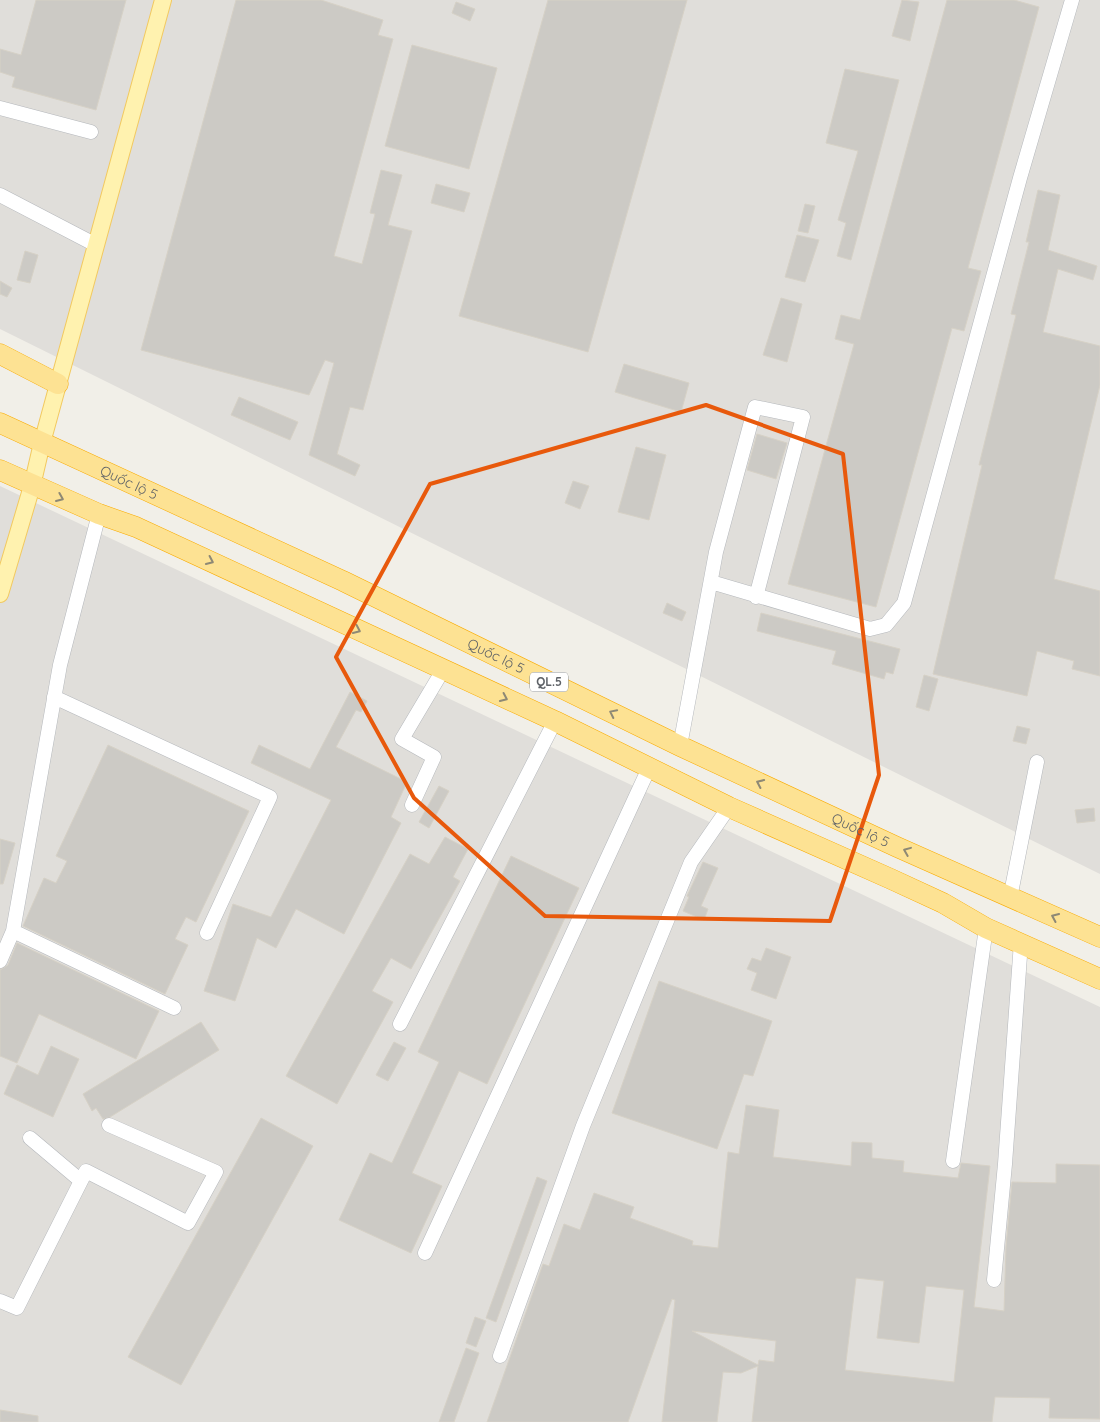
<svg xmlns="http://www.w3.org/2000/svg" width="1100" height="1422" viewBox="0 0 1100 1422" font-family="Quicksand,sans-serif">
<rect width="100%" height="100%" fill="#f1efe8"/>
<path fill="#e0deda" d="M0 0H1100V874L0 329Z
M0 486 1100 1007V1422H0Z"/>
<path fill="#cccac5" stroke="#d6d1c6" fill-rule="evenodd" d="M36 0H126L96 110 12 87 15 77 0 72V49L21 55Z
M236 0H321L383 20 378 35 393 39 334 256 362 264 375 214 370 213 381 170 402 175 388 225 412 231 363 410 350 407 337 454 360 465 355 476 309 455 334 363 325 360 309 395 141 350Z
M548 0H687L588 352 459 316Z
M902 0 919 2 910 41 892 36Z
M947 0H1014L1039 7 968 268 981 271 964 331 952 328 876 607 788 584 854 344 835 339 841 315 860 320Z
M456 2 475 9 470 21 452 13Z
M412 45 497 68 469 169 385 146Z
M845 69 899 80 851 260 837 256 846 223 838 220 858 151 826 143Z
M436 184 470 193 464 212 431 203Z
M1038 190 1060 195 1048 250 1097 266 1093 280 1058 269 1043 332 1100 346V385L1054 579 1100 591V676L1072 669 1074 661 1037 651 1027 696 933 674 982 465H979L1016 315 1011 314 1029 242H1026Z
M805 204 815 206 808 233 798 231Z
M797 235 819 240 805 282 785 277Z
M25 251 38 255 30 283 17 280Z
M0 281 12 288 7 297 0 294Z
M781 298 802 304 787 362 763 355Z
M624 364 689 383 681 412 615 392Z
M239 397 298 422 290 440 231 415Z
M757 434 787 443 776 479 747 470Z
M636 447 666 455 649 520 618 512Z
M573 481 589 486 580 509 565 503Z
M667 603 686 612 682 621 663 613Z
M761 613 900 649 893 674 886 672 884 679 832 664 836 651 757 631Z
M924 675 938 679 929 711 916 707Z
M350 692 367 701 361 712 356 710 336 747 407 782 391 817 401 823 344 934 296 909 276 948 257 938 235 1001 204 991 233 904 271 917 331 800 251 763 259 745 310 769Z
M1017 726 1030 729 1026 744 1013 741Z
M108 745 249 811 196 922 186 917 175 939 188 945 165 994 23 926 44 878 56 883 67 861 56 856Z
M439 786 449 791 429 828 419 822Z
M1094 808 1095 821 1077 823 1075 810Z
M445 837 468 849 453 877 460 881 411 969 391 958 372 991 393 1002 337 1104 286 1076 410 854 429 864Z
M0 839 15 843 3 884H0Z
M511 856 579 888 487 1084 459 1071 412 1173 442 1186 411 1253 339 1220 370 1153 392 1163 439 1062 418 1052Z
M703 862 718 868 701 906 708 909 704 920 683 911 689 897 687 896Z
M17 943 159 1011 136 1059 39 1014 17 1063 0 1056V970L8 965Z
M766 948 791 957 776 999 751 990 757 973 747 969 752 958 761 961Z
M659 981 772 1021 753 1076 744 1074 717 1149 612 1113Z
M201 1022 219 1050 110 1117 103 1119 96 1108 92 1111 83 1094Z
M394 1042 406 1048 388 1081 376 1075Z
M51 1046 79 1059 53 1117 4 1094 17 1065 38 1075Z
M746 1105 779 1110 773 1157 851 1166 852 1142 872 1143V1158L904 1161 903 1172 958 1178 961 1163 990 1166 974 1307 1004 1311 1006 1247 1012 1182 1056 1183V1164L1100 1165V1419L1049 1418 1050 1398 995 1397 992 1422H752L758 1366 741 1373 723 1372 717 1422H662L675 1300 672 1299 628 1422H487L543 1264 549 1266 564 1224 580 1230 594 1193 634 1207 630 1218 693 1241 692 1245 718 1248 728 1152 739 1154ZM856 1278 884 1281 877 1338 919 1343 926 1286 964 1290 954 1382 845 1370ZM692 1331 776 1341 774 1362 759 1360 758 1365Z
M261 1118 313 1146 181 1385 128 1357Z
M537 1177 547 1181 496 1322 486 1318Z
M475 1317 486 1321 476 1347 466 1343Z
M466 1348 479 1353 454 1422H439Z
M0 1410 38 1416V1422H0Z"/>
<g fill="none" stroke-linecap="round" stroke-linejoin="round">
<g stroke="#b5b8bc" stroke-width="15">
<path id="minor" d="M0 108 91 132
M0 195 96 245
M711 582 870 629 886 625 904 603 1020 178 1072 0
M54 697 270 797 207 933
M680 746 716 552 755 407 803 417 756 597
M412 805 434 757 402 739 443 670
M1010 898 1037 762
M13 931 174 1008
M0 961 13 931 60 665 99 514
M400 1024 555 721
M30 1138 81 1181
M953 1161 986 928
M425 1253 649 768
M994 1280 1005 1164 1021 942
M0 1301 17 1308 86 1171 188 1223 216 1172 109 1125
M500 1356 583 1126 691 862 729 807"/>
</g>
<g stroke="#f2c960" stroke-width="18">
<path id="major" d="M0 594 32 486 42 443 163 0"/>
</g>
<g stroke="#f9ab00" stroke-width="21">
<g id="highway">
<path d="M0 354 58 384"/>
<path id="s1" d="M0 423 343 581 680 746 897 847 1100 937"/>
<path d="M0 470 99 514 136 527 555 721 729 807 891 879 943 903 986 928 1100 979"/>
</g>
</g>
<use href="#minor" stroke="#fff" stroke-width="14"/>
<use href="#major" stroke="#fff2af" stroke-width="16"/>
<use href="#highway" stroke="#fde293" stroke-width="20"/>
</g>
<defs><path id="oneway-chevron" d="M-2-3.5L2.5 0L-2 3.5" fill="none" stroke-width="1.6" stroke-linecap="round" stroke-linejoin="round" transform="scale(1.25)"/></defs>
<g stroke="#8e8975">
<use href="#oneway-chevron" transform="translate(60 498) rotate(23)"/>
<use href="#oneway-chevron" transform="translate(210 561) rotate(25)"/>
<use href="#oneway-chevron" transform="translate(357 630) rotate(25)"/>
<use href="#oneway-chevron" transform="translate(504 698) rotate(25)"/>
<use href="#oneway-chevron" transform="translate(613 713) rotate(-154)"/>
<use href="#oneway-chevron" transform="translate(760 783) rotate(-155)"/>
<use href="#oneway-chevron" transform="translate(907 851) rotate(-158)"/>
<use href="#oneway-chevron" transform="translate(1055 917) rotate(-156)"/>
</g>
<path fill="none" stroke="#e8590c" stroke-width="4" stroke-linejoin="round" d="M706 405 843 454 879 775 830 921 545 916 414 798 336 657 430 484Z"/>
<g text-anchor="middle" stroke-width="4" stroke-linejoin="round" paint-order="stroke">
<rect fill="#fff" stroke="#8f9295" stroke-width="1" x="530" y="672.5" width="38" height="19" rx="4"/>
<g font-size="12" font-weight="bold" fill="#5f6368">
<text x="549" y="686">QL.5</text>
</g>
<g font-size="14" fill="#5f6368" stroke="#fff">
<text dy="5" stroke="none"><textPath href="#s1" startOffset="142">Quốc lộ 5</textPath></text>
<text dy="5" stroke="none"><textPath href="#s1" startOffset="548">Quốc lộ 5</textPath></text>
<text dy="5" stroke="none"><textPath href="#s1" startOffset="952">Quốc lộ 5</textPath></text>
</g>
</g>
</svg>
